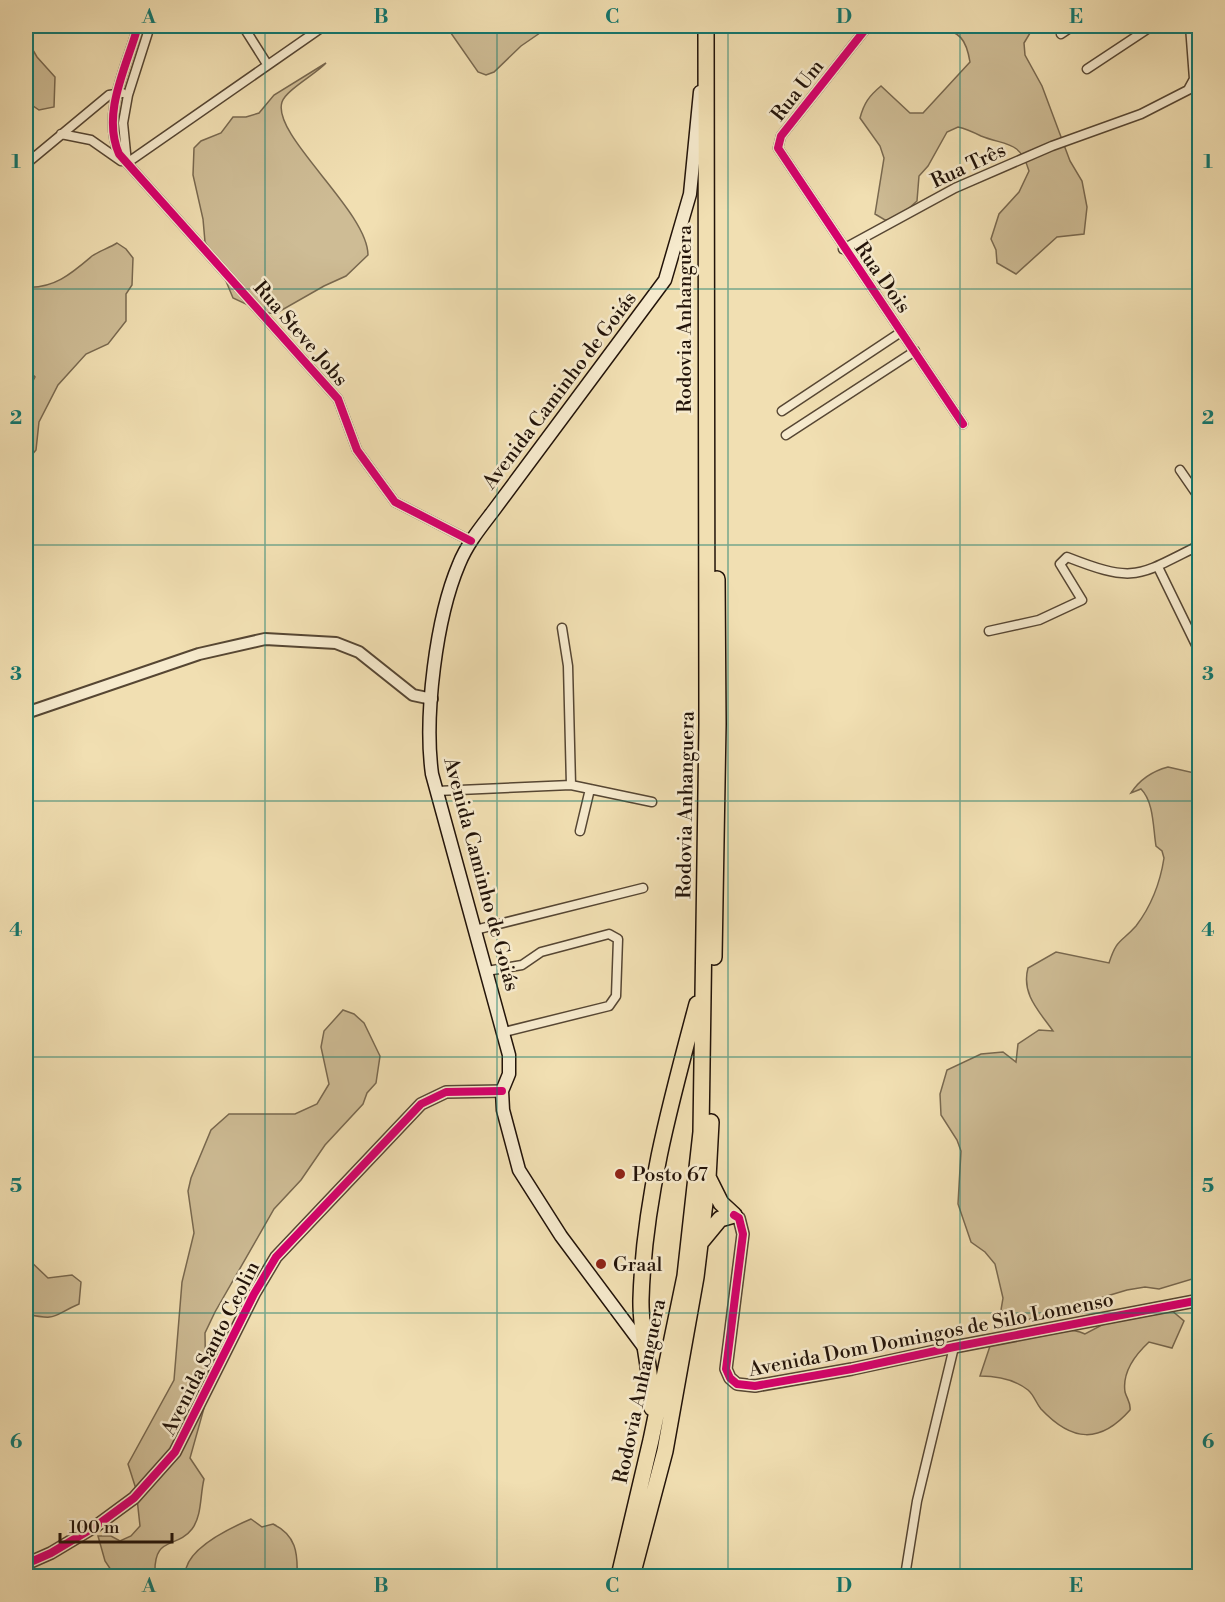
<svg xmlns="http://www.w3.org/2000/svg" width="1225" height="1602" viewBox="0 0 1225 1602" font-family="'Libre Bodoni',serif">
<rect width="100%" height="100%" fill="#f1dfb2"/>
<filter id="stains"><feTurbulence type="fractalNoise" baseFrequency=".00333" numOctaves="4"/><feColorMatrix values="0 0 0 0 .2 0 0 0 0 .09 0 0 0 0 .02 0 0 0 .5 -.17"/></filter>
<radialGradient id="worn" r=".72"><stop offset=".6" stop-color="#630" stop-opacity="0"/><stop offset="1" stop-color="#630" stop-opacity=".3"/></radialGradient>
<path fill="#cebc95" stroke="#78684f" stroke-width="1.5" d="M446 26H550L521 46 494 72 486 75 478 72Z
M938 26H1046L1030 33 1024 43 1025 55 1042 86 1070 161 1082 181 1087 207 1084 234 1057 237 1016 274 997 263 996 250 991 239 999 214 1019 192 1029 171C1020 140 1006 146 981 136 973 132 967 129 958 127L947 132 928 166 919 176 917 201 897 219 885 220 875 214 884 158 880 146 860 118C864 103 869 96 881 86L910 113H923L970 62C966 38 960 33 938 26Z
M26 38 37 57 55 77 54 107 39 110 26 101Z
M326 63C316 74 286 90 282 102 271 135 368 211 368 255L346 276 324 286 275 314 263 312 233 298 221 269 205 242 203 219 193 175 194 148 201 141 221 133 233 117H246L259 113 274 95Z
M117 243 126 249 133 258 132 285 126 294V321L108 344 86 354 58 385 39 422 36 450 26 462V394L35 377 26 368V287C54 289 72 273 92 256 99 251 109 248 117 243Z
M1168 767 1199 774V1277L1159 1289 1145 1287 1127 1290 1060 1310 1052 1316 1017 1321 1001 1310 1003 1298 995 1264 985 1252 971 1242 958 1204 961 1151 957 1140 941 1115 940 1094 947 1070 981 1054 1003 1052 1016 1062 1018 1044 1039 1030 1053 1031C1039 1011 1021 994 1028 968L1056 952 1109 963C1117 938 1121 943 1136 926 1152 905 1160 884 1164 858L1162 851 1156 846C1153 828 1154 802 1141 789L1131 793C1140 779 1153 771 1168 767Z
M343 1010 354 1014 364 1023 380 1056 376 1083 367 1093 363 1104 325 1145 301 1180 274 1209 215 1312 205 1333 206 1401 190 1458 204 1479C200 1495 202 1516 192 1529 176 1550 153 1534 155 1576H115L105 1561 98 1536H111L120 1541 131 1536 140 1526 136 1489 128 1464 174 1380 182 1282 194 1233 188 1191 191 1178 211 1130 229 1114H295L317 1104 329 1084 321 1047 324 1031Z
M26 1257 48 1278 72 1275 81 1282 79 1304C51 1316 59 1321 26 1314Z
M1170 1309 1184 1321 1172 1348 1149 1342C1135 1355 1122 1372 1125 1392 1127 1399 1131 1403 1130 1410 1100 1444 1072 1442 1041 1409 1036 1403 1034 1395 1028 1390 1014 1379 997 1376 980 1376L990 1346C1017 1339 1058 1321 1085 1334L1119 1316Z
M251 1519 262 1527 273 1524C296 1535 298 1553 297 1576H185C184 1549 230 1528 251 1519Z"/>
<g fill="none" stroke-linecap="round" stroke-linejoin="round">
<g stroke="#564633" stroke-width="11">
<path id="minor" d="M138 26C127 66 101 113 119 154L338 399 357 450 395 502 471 541
M243 26 267 64
M868 26 781 136 778 148 963 424
M1061 34 1073 26
M1087 69 1152 26
M61 134 91 140 121 161
M127 163 324 26
M127 163 123 123 128 95 150 26
M26 164 109 95 122 93
M843 249 955 188 1052 146 1141 114 1188 90 1194 79 1190 26
M782 411 901 332
M786 435 915 351
M1180 470 1200 499
M1158 567 1200 653
M562 628 568 666 571 785
M989 631 1039 620 1082 600 1060 564 1067 557C1136 584 1137 576 1200 545
M26 700 31 709
M437 791 571 785 652 802
M580 831 590 789
M475 930 643 888
M487 971 522 965 541 952 609 934 618 939 616 996 609 1006 504 1032
M905 1576 917 1501 954 1347"/>
</g>
<g stroke="#564633" stroke-width="14">
<path id="tertiary" d="M26 713 199 654 265 639 336 643 359 652 413 695 432 699
M734 1215 739 1218 743 1234 726 1369 730 1378 737 1384 755 1386 852 1369 954 1347 1200 1300
M26 1564 51 1553 96 1526 134 1498 175 1452 254 1294 276 1257 421 1104 446 1092 502 1091"/>
</g>
<g stroke="#221309" stroke-width="15">
<path id="secondary" d="M646 1350 561 1236 519 1170 503 1110 502 1091 509 1074V1055L432 774C424 716 436 618 459 564 467 544 481 527 494 510L665 280 690 194 700 92"/>
</g>
<g stroke="#221309" stroke-width="18">
<path id="motorway" d="M714 957 718 724 717 579
M709 1179 721 1203 734 1215
M701 1242 720 1219 734 1215
M652 1408C652 1371 640 1336 641 1299 644 1198 671 1101 697 1004
M619 1576 651 1440 685 1276 701 1132 707 724 706 26
M632 1576 665 1451 696 1277 708 1178 711 1122"/>
</g>
<use href="#minor" stroke="#f6eacd" stroke-width="8"/>
<use href="#tertiary" stroke="#f6eacd" stroke-width="10"/>
<use href="#secondary" stroke="#f6eacd" stroke-width="12"/>
<use href="#motorway" stroke="#f1dfb2" stroke-width="15"/>
<g stroke="#f6eacd" stroke-width="11">
<path id="cycleway" d="M138 26C127 66 101 113 119 154L338 399 357 450 395 502 471 541
M868 26 781 136 778 148 963 424
M734 1215 739 1218 743 1234 726 1369 730 1378 737 1384 755 1386 852 1369 954 1347 1200 1300
M26 1564 51 1553 96 1526 134 1498 175 1452 254 1294 276 1257 421 1104 446 1092 502 1091"/>
</g>
<use href="#cycleway" stroke="#d6006c" stroke-width="8"/>
</g>
<path fill="none" stroke="#0f766e" stroke-width="1.5" stroke-opacity="0.55" d="M265 26V1576M497 26V1576M728 26V1576M960 26V1576M26 289H1200M26 545H1200M26 801H1200M26 1057H1200M26 1313H1200"/>
<g fill="#8f2418" stroke="#f6eacd" stroke-width="2">
<circle cx="620" cy="1174" r="6"/>
<circle cx="601" cy="1264" r="6"/>
</g>
<g text-anchor="middle" stroke-width="5" stroke-linejoin="round" paint-order="stroke">
<g font-size="20" fill="#221309" stroke="#f6eacd">
<text transform="translate(797 90) rotate(-52)" y="7">Rua Um</text>
<text transform="translate(968 165) rotate(-25)" y="7">Rua Três</text>
<text transform="translate(883 277) rotate(55)" y="7">Rua Dois</text>
<text transform="translate(684 319) rotate(-90)" y="7">Rodovia Anhanguera</text>
<text transform="translate(301 333) rotate(49)" y="7">Rua Steve Jobs</text>
<text transform="translate(559 390) rotate(-53)" y="7">Avenida Caminho de Goiás</text>
<text transform="translate(685 805) rotate(-89)" y="7">Rodovia Anhanguera</text>
<text transform="translate(482 874) rotate(75)" y="7">Avenida Caminho de Goiás</text>
<text transform="translate(931 1334) rotate(-11)" y="7">Avenida Dom Domingos de Silo Lomenso</text>
<text transform="translate(210 1348) rotate(-63)" y="7">Avenida Santo Ceolin</text>
<text transform="translate(639 1391) rotate(-78)" y="7">Rodovia Anhanguera</text>
</g>
<g font-size="20" fill="#221309" stroke="#f6eacd" text-anchor="start">
<text x="632" y="1181">Posto 67</text>
<text x="613" y="1271">Graal</text>
</g>
</g>
<rect width="1225" height="1602" fill="none" stroke="#f1dfb2" stroke-width="66"/>
<path d="M60 1533v9h112v-9" fill="none" stroke="#221309" stroke-width="3"/>
<text x="69" y="1533" font-size="18" fill="#221309" stroke="#f6eacd" stroke-width="4.5" paint-order="stroke">100 m</text>
<rect x="33" y="33" width="1159" height="1536" fill="none" stroke="#0f766e" stroke-width="2"/>
<g font-size="20" text-anchor="middle" font-weight="bold" fill="#0f766e">
<text x="149" y="23">A</text>
<text x="381" y="23">B</text>
<text x="612" y="23">C</text>
<text x="844" y="23">D</text>
<text x="1076" y="23">E</text>
<text x="16" y="168">1</text>
<text x="1208" y="168">1</text>
<text x="16" y="424">2</text>
<text x="1208" y="424">2</text>
<text x="16" y="680">3</text>
<text x="1208" y="680">3</text>
<text x="16" y="936">4</text>
<text x="1208" y="936">4</text>
<text x="16" y="1192">5</text>
<text x="1208" y="1192">5</text>
<text x="16" y="1448">6</text>
<text x="1208" y="1448">6</text>
<text x="149" y="1592">A</text>
<text x="381" y="1592">B</text>
<text x="612" y="1592">C</text>
<text x="844" y="1592">D</text>
<text x="1076" y="1592">E</text>
</g>
<rect width="100%" height="100%" filter="url(#stains)"/>
<rect width="100%" height="100%" fill="url(#worn)"/>
</svg>
